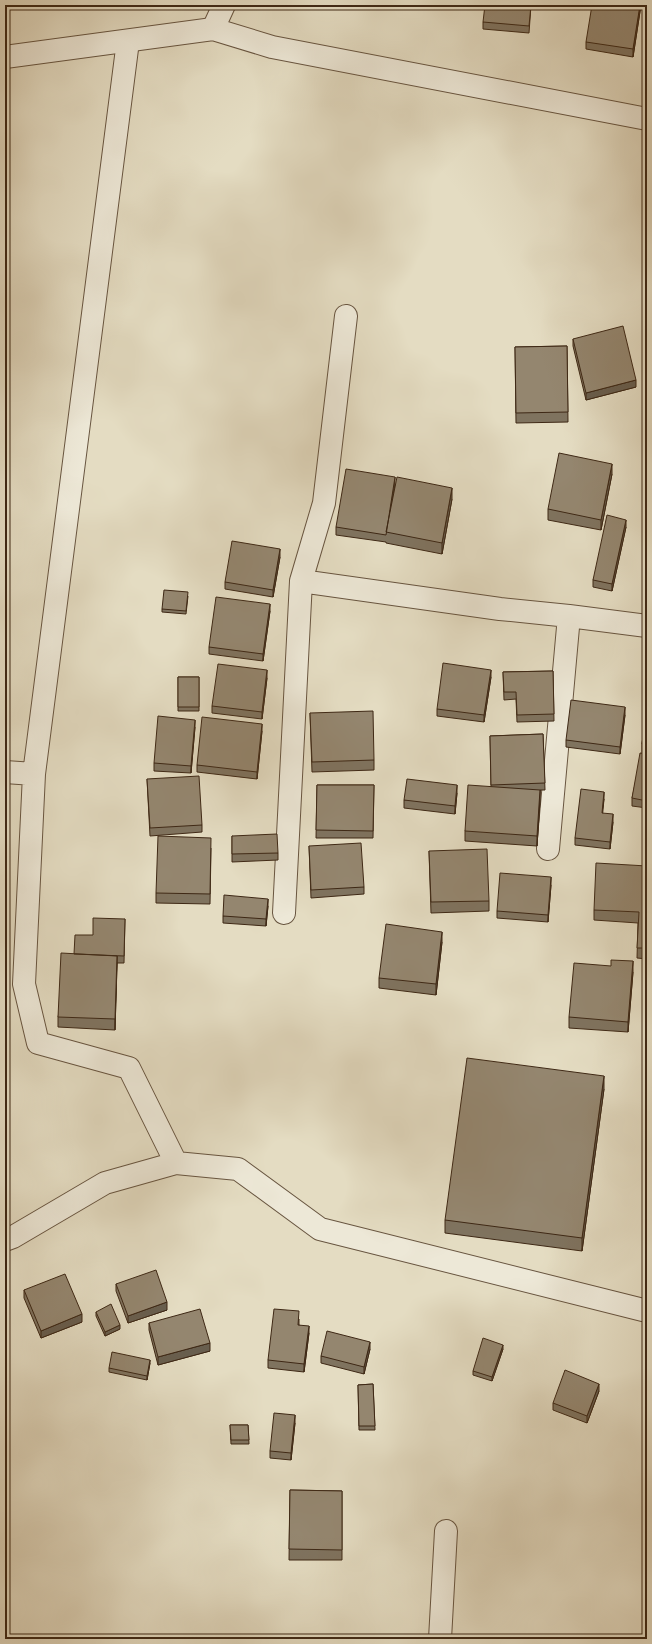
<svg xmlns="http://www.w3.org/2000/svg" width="652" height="1644" viewBox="0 0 652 1644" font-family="Alegreya,serif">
<rect width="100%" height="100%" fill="#e4dcc2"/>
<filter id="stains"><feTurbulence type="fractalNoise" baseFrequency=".005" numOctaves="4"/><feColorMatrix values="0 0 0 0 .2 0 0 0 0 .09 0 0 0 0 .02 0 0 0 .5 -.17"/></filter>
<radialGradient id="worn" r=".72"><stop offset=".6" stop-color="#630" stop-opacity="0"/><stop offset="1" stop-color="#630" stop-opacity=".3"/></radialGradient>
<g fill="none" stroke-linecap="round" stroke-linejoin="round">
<g stroke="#685540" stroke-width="24">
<path id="minor" d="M213 29 224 5
M128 41 34 774 24 984 38 1043 129 1068 176 1163
M301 581 500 609 569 616 647 626
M5 772 34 774
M548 849 569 616
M284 913 301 581 324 503 346 316
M5 1240 13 1237 105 1183 176 1163 238 1169 320 1229 647 1311
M440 1639 446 1531"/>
</g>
<g stroke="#685540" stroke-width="24">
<path id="tertiary" d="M5 57 213 29 272 47 647 119"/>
</g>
<use href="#minor" stroke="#ede8d7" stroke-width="22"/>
<use href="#tertiary" stroke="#ede8d7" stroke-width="22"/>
</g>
<path fill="#7f735f" stroke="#3e2815" d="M531 5 529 33 483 29V22Z
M641 5 633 57 586 49V42Z
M573 339 636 387 586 400 573 346Z
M567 346 568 422 516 423 515 347Z
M644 386H647V431H644Z
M612 474 601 530 548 520V509Z
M395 485 452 499 442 554 386 543V542L336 535V527Z
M626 527 612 591 593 587V580Z
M280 557 273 597 225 589V582Z
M188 596 186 614 162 612V609Z
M270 611 263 661 209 654V647Z
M553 671 554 721 517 722 516 699 504 700 503 672Z
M178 677H199V711H178Z
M491 677 484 722 437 716V709Z
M267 678 262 719 212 713V706Z
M647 703V808L632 806V798L642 753V744Z
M310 713 374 760V770L312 772Z
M625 715 620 754 566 747V740Z
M195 727 191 773 154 771V763Z
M262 731 257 779 197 772V765Z
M543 734 545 790H540V801L537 846 465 841V831L491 787 490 736Z
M147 779 202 825V832L150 836Z
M317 785H374L373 838H316Z
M457 793 455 814 404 808V800Z
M604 799 602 813 613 822 610 849 575 845V838Z
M232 836 278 853V860L232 862Z
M309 846 364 887V894L311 898Z
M211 848 210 904 156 903V893Z
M429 851 489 901V911L431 913Z
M647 866V959L637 958 638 923 594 920V910Z
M551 885 548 922 497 918V911Z
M268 906 266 926 223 923V916Z
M125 919 124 963H117L115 1030 58 1027V1017L74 954 93 935Z
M442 942 436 995 379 988V978Z
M633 972 628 1032 569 1028V1017Z
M604 1089 582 1251 445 1233V1220Z
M116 1284 167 1310 128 1323 116 1291Z
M24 1290 82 1322 41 1338 24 1298Z
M96 1312 120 1329 105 1336 96 1316Z
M299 1319V1325L309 1333 304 1372 268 1368V1360Z
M149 1323 210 1351 158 1365 149 1330Z
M370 1349 364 1374 321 1363V1356Z
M503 1349 492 1381 473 1375V1371Z
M150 1363 147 1380 109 1372V1368Z
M373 1384 375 1430H359L358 1385Z
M599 1391 587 1423 553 1410V1403Z
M295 1423 291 1460 270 1458V1451Z
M230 1425H248L249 1444H231Z
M290 1490 342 1491V1560H289Z"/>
<path fill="#685e4e" stroke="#3e2815" d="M640 5H641L633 57V49Z
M636 380V387L586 400V393Z
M612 464V474L601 530V520Z
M395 477V485L386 532Z
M452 488V499L442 554V543Z
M626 520V527L612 591V584Z
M280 549V557L273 597V590Z
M270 604V611L263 661V654Z
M267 670V678L262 719V712Z
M491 670V677L484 722V715Z
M625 707V715L620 754V747Z
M195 720V727L191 773V766Z
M262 724V731L257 779V772Z
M457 785V793L455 814V806Z
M540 790V801L537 846V836Z
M604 792V799L602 821V813Z
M613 814V822L610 849V842Z
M551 877V885L548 922V915Z
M268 899V906L266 926V919Z
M442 932V942L436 995V984Z
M117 956V966L115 1030V1019Z
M633 961V972L628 1032V1022Z
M5 1070H8V1073L5 1074Z
M604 1076V1089L582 1251V1238Z
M167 1302V1310L128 1323V1316Z
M82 1314V1322L41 1338V1331Z
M120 1325V1329L105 1336V1332Z
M309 1326V1333L304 1372V1364Z
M370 1342V1349L364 1374V1367Z
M210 1343V1351L158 1365V1357Z
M503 1345V1349L492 1381V1377Z
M150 1360V1363L147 1380V1376Z
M599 1384V1391L587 1423V1416Z
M295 1415V1423L291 1460V1453Z"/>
<path fill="#94866f" stroke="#3e2815" d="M485 5H531L529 26 483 22Z
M592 5H640L633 49 586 42Z
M623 326 636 380 586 393 573 339Z
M567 346 568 412 516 413 515 347Z
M644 386H647V424H644Z
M559 453 612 464 601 520 548 509Z
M346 469 395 477 386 535 336 527Z
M397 477 452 488 442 543 386 532Z
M607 515 626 520 612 584 593 580Z
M232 541 280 549 273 590 225 582Z
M164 590 188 592 186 611 162 609Z
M216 597 270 604 263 654 209 647Z
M443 663 491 670 484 715 437 709Z
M218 664 267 670 262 712 212 706Z
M553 671 554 714 517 715 516 692H504L503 672Z
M178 677H199V707H178Z
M571 700 625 707 620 747 566 740Z
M647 703V745L642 744Z
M373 711 374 760 312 762 310 713Z
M158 716 195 720 191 766 154 763Z
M202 717 262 724 257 772 197 765Z
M543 734 545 783 491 785 490 736Z
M640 753 647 754V801L632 798Z
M199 776 202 825 150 828 147 779Z
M407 779 457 785 455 806 404 800Z
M317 785H374L373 831 316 830Z
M468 785 540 790 537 836 465 831Z
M581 789 604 792 602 813 613 814 610 842 575 838Z
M277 834 278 853 232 854V836Z
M158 836 211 838 210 894 156 893Z
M361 843 364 887 311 890 309 846Z
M487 849 489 901 431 902 429 851Z
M596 863 647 866V948H637L639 912 594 910Z
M500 873 551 877 548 915 497 911Z
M224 895 268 899 266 919 223 916Z
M93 918 125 919 124 956 74 954 75 935H93Z
M386 924 442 932 436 984 379 978Z
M61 953 117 956 115 1019 58 1017Z
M611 960 633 961 628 1022 569 1017 574 963 611 966Z
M467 1058 604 1076 582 1238 445 1220Z
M5 1061 8 1070H5Z
M156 1270 167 1302 128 1316 116 1284Z
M65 1274 82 1314 41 1331 24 1290Z
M111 1304 120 1325 105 1332 96 1312Z
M200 1309 210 1343 158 1357 149 1323Z
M274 1309 299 1311 298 1325 309 1326 304 1364 268 1360Z
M327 1331 370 1342 364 1367 321 1356Z
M483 1338 503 1345 492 1377 473 1371Z
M112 1352 150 1360 147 1376 109 1368Z
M565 1370 599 1384 587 1416 553 1403Z
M373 1384 375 1426H359L358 1385Z
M274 1413 295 1415 291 1453 270 1451Z
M230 1425H248L249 1440H231Z
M290 1490 342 1491V1550L289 1549Z"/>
<rect width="652" height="1644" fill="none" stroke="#e4dcc2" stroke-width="20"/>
<rect x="6" y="6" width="640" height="1632" fill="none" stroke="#3e2815" stroke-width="2"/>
<rect x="10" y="10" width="632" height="1624" fill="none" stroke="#3e2815"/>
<rect width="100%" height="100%" filter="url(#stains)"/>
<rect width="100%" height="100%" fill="url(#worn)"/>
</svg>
